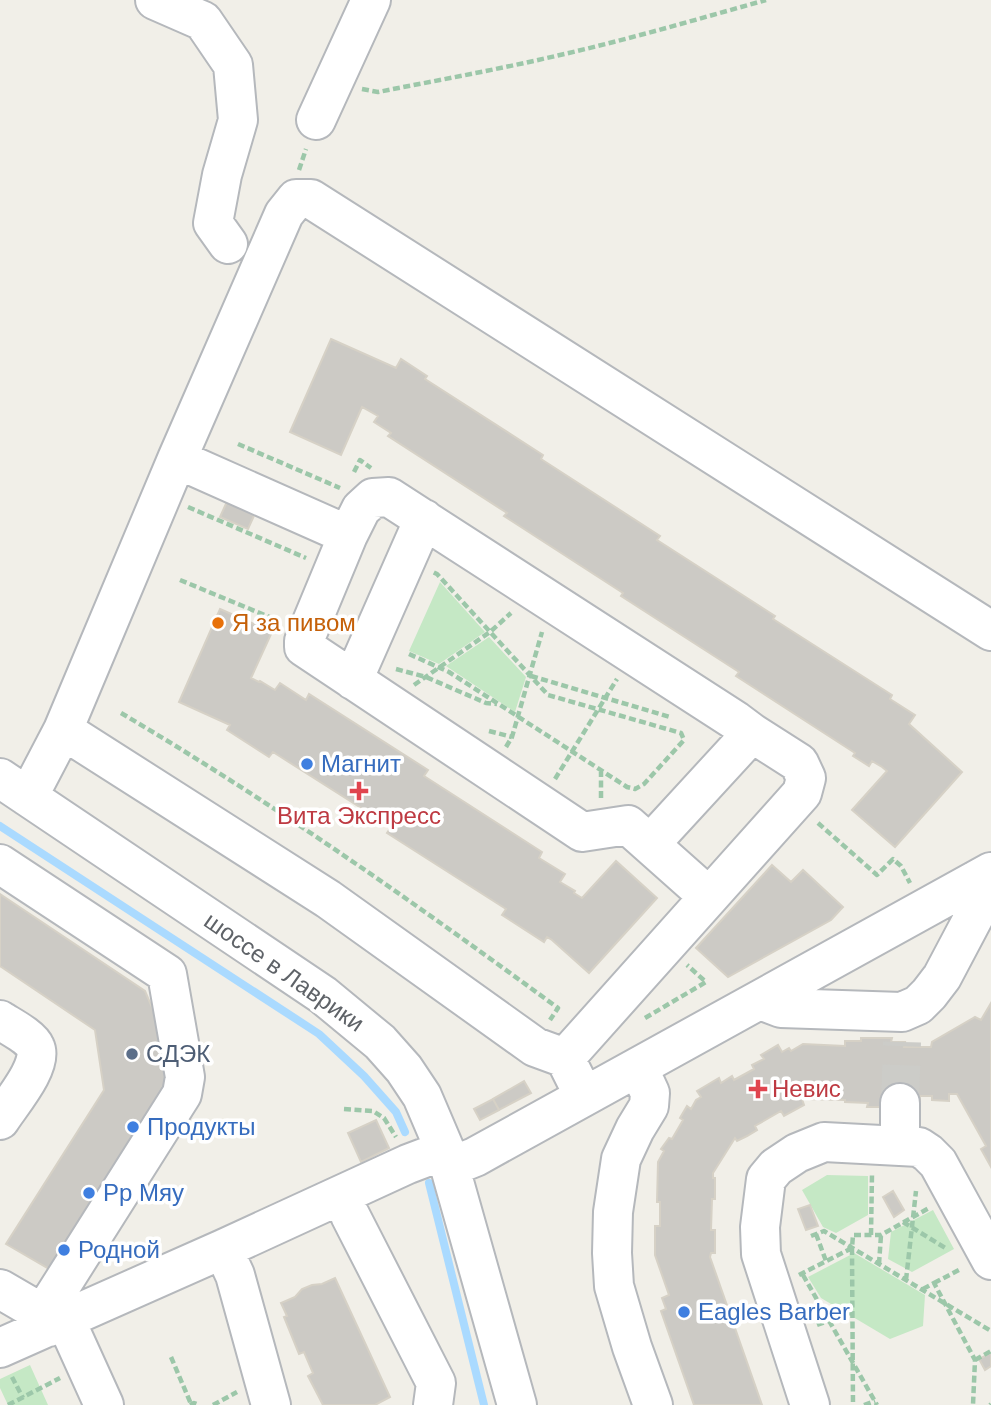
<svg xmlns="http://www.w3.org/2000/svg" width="991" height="1405" viewBox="0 0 991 1405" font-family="Arial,sans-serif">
<rect width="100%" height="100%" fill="#f1efe8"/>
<path fill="#c5e8c5" d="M440 582 485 632 439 664 409 651Z
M489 637 526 677 515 712 446 666Z
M827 1175 868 1176V1215L836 1233 823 1227 802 1190Z
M933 1210 954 1249 912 1272 888 1259 891 1232Z
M854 1253 925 1295 923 1326 890 1339 821 1298 808 1277Z
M30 1365 48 1405H8L0 1388V1379Z"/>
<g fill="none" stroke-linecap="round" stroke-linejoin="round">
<path stroke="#aadaff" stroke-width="8" d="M0 826 319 1034 364 1076 396 1112 405 1132
M429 1183 484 1405"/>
</g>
<path fill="#cccac5" stroke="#d6d1c6" stroke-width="2" d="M331 339 396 368 401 359 427 376 425 379 543 455 541 459 660 536 657 540 775 616 773 619 892 695 890 699 915 715 909 724 962 772 895 847 852 810 887 771 882 767 872 761 869 766 853 756 855 753 736 676 739 672 621 596 623 593 504 516 507 513 388 436 391 433 374 422 378 416 362 407 341 455 290 432Z
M229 497 257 509 248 529 220 517Z
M220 609 272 632 251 678 259 682 260 681 275 690 280 683 306 700 309 694 428 770 424 776 542 852 539 858 565 874 560 882 575 891 574 893 582 898 616 861 657 898 589 973 552 940 547 937 544 942 502 915 506 909 387 833 391 827 273 752 269 757 227 730 230 725 179 702Z
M772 865 791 882 803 870 843 907 831 920 728 977 696 948Z
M0 894 145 991 163 1033 173 1081 56 1273 6 1244 104 1090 95 1030 0 966Z
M991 1003V1167L981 1149 986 1146 957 1094H949V1101L932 1100V1096H920V1101H907L884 1107H867L868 1103 845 1102V1100L802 1099 804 1105 784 1116 781 1111 755 1126 757 1130 747 1136 737 1141 735 1138 713 1173V1178H715V1199H712L711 1230H715V1253H711L710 1257 762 1405H694L661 1311 666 1309 662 1298 669 1295 655 1255V1226H660V1202H657L658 1162 664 1151 661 1149 669 1138 672 1139 683 1120 680 1118 687 1106 691 1109 696 1100 701 1097 697 1091 719 1078 721 1083 732 1076 734 1080 754 1069 752 1065 764 1059 761 1055 778 1045 782 1052 789 1048 791 1051 803 1044 845 1046V1041H861V1038H892L891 1042H905L904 1047H931L932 1042 975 1017 981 1020Z
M524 1081 531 1093 499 1110 493 1099Z
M493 1099 499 1110 480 1120 474 1109Z
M376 1120 389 1148 361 1162 348 1133Z
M893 1191 904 1210 894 1217 883 1197Z
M810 1205 818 1226 806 1230 798 1209Z
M335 1278 390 1397 375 1405H323L308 1376 313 1373 304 1352 299 1354 284 1317 287 1316 281 1303 295 1297 302 1289 312 1285 322 1284Z
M991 1353V1366L985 1370 979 1359Z"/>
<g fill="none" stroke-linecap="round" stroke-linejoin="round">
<path stroke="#ccccc8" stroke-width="38" stroke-dasharray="38 19" stroke-linecap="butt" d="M900 1103 902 1042"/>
<g stroke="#b5b8bc" stroke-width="42">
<path id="minor" d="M155 0 203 21 233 65 238 120 222 175 213 223 228 244
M316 120 371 0
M177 459 348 535
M353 680 424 519
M63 730 328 899 535 1047 565 1058 584 1096
M0 778 323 995 380 1042 404 1069 422 1096 445 1150 517 1405
M28 797 63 730 177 459 284 214 296 199H311L991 631
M650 844 752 733
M0 864 167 974 185 1077 182 1094 43 1314
M760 1000 781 1008 902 1012 918 1005 929 994 942 977 979 907 978 879
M0 1020C9 1026 31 1037 35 1047 44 1065 10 1104 0 1120
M565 1058 709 897 628 825 582 832 304 647V641L348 535 361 509 373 498 389 497 736 721 752 733 799 763 806 778 802 793 709 897
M638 1067 650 1093 649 1106 635 1129 621 1159 613 1212 612 1253 614 1286 632 1347 653 1405
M900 1103V1146
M450 1167 475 1157 991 872
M350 1215 436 1383 433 1405
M223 1249 235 1275 271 1405
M0 1289 43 1314 49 1327
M65 1319 104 1405
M0 1348 223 1249 408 1164 445 1150
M810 1405 761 1254 760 1227 766 1179 776 1167 797 1153 824 1142 919 1147 928 1153 938 1163 991 1260"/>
</g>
<path stroke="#9cc7a9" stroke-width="4.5" stroke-dasharray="7 3.5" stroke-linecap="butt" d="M362 89 378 92C439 80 500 69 560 55 630 39 698 19 766 0
M299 170 306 149
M238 444 340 488
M354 472 360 460 371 468
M188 507 306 558
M180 580 279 621
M409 654 449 672 627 787 635 789 644 784 684 740 681 733 548 695 437 574 433 572
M396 669 426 677 486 703 497 704
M531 676 670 717
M414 685 490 632 511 613
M121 713C272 802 416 904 558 1008L550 1020
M489 731 512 737
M506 747 512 737 542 632
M555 779 617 679
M601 798V772
M818 823 877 875 893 859 901 866 910 883
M645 1018 706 982 687 965
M344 1109 373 1111 384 1118 396 1137
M903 1222 947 1249
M816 1234 826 1261
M871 1235 872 1174
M811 1236 824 1231 991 1331
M852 1248 853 1405
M879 1264 881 1235
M799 1275 852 1248 853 1235H881L929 1208
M803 1275 877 1405
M906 1280 916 1191
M934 1283 961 1269
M923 1289 934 1283 975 1360 973 1405
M817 1325 852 1312
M171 1357 191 1404
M975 1360 991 1351
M12 1377 23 1398
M8 1405 60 1378
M190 1405 194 1403 199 1405
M213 1405 237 1392
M864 1405 875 1401
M990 1405 991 1404"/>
<use href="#minor" stroke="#fff" stroke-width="38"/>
</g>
<circle fill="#e8710a" stroke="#fff" stroke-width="2.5" cx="218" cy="623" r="7"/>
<g fill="#3f7fe0" stroke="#fff" stroke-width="2.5">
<circle cx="307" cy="764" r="7"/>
<circle cx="133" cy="1127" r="7"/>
<circle cx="89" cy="1193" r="7"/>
<circle cx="64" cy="1250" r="7"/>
<circle cx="684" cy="1312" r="7"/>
</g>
<g fill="#e0444e" stroke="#fff" stroke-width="2.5">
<path d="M355.5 780.5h7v7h7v7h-7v7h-7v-7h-7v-7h7z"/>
<path d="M754.5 1078.5h7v7h7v7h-7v7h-7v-7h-7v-7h7z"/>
</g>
<circle fill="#5c6f8a" stroke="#fff" stroke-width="2.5" cx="132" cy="1054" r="7"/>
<g text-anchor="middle" stroke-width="7" stroke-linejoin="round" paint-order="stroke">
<g font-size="24" fill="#c56008" stroke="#fff" text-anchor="start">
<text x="232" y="631">Я за пивом</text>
</g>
<g font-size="24" fill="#366cbe" stroke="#fff" text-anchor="start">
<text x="321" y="772">Магнит</text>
<text x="147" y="1135">Продукты</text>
<text x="103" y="1201">Рр Мяу</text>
<text x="78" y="1258">Родной</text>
<text x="698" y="1320">Eagles Barber</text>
</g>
<g font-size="24" fill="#be3a42" stroke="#fff">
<text x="359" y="824">Вита Экспресс</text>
<text x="772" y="1097" text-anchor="start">Невис</text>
</g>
<g font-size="24" fill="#5f6368" stroke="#fff">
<text transform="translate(284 972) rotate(35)" y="8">шоссе в Лаврики</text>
</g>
<g font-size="24" fill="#4e5e75" stroke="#fff" text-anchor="start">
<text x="146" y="1062">СДЭК</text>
</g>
</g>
</svg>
